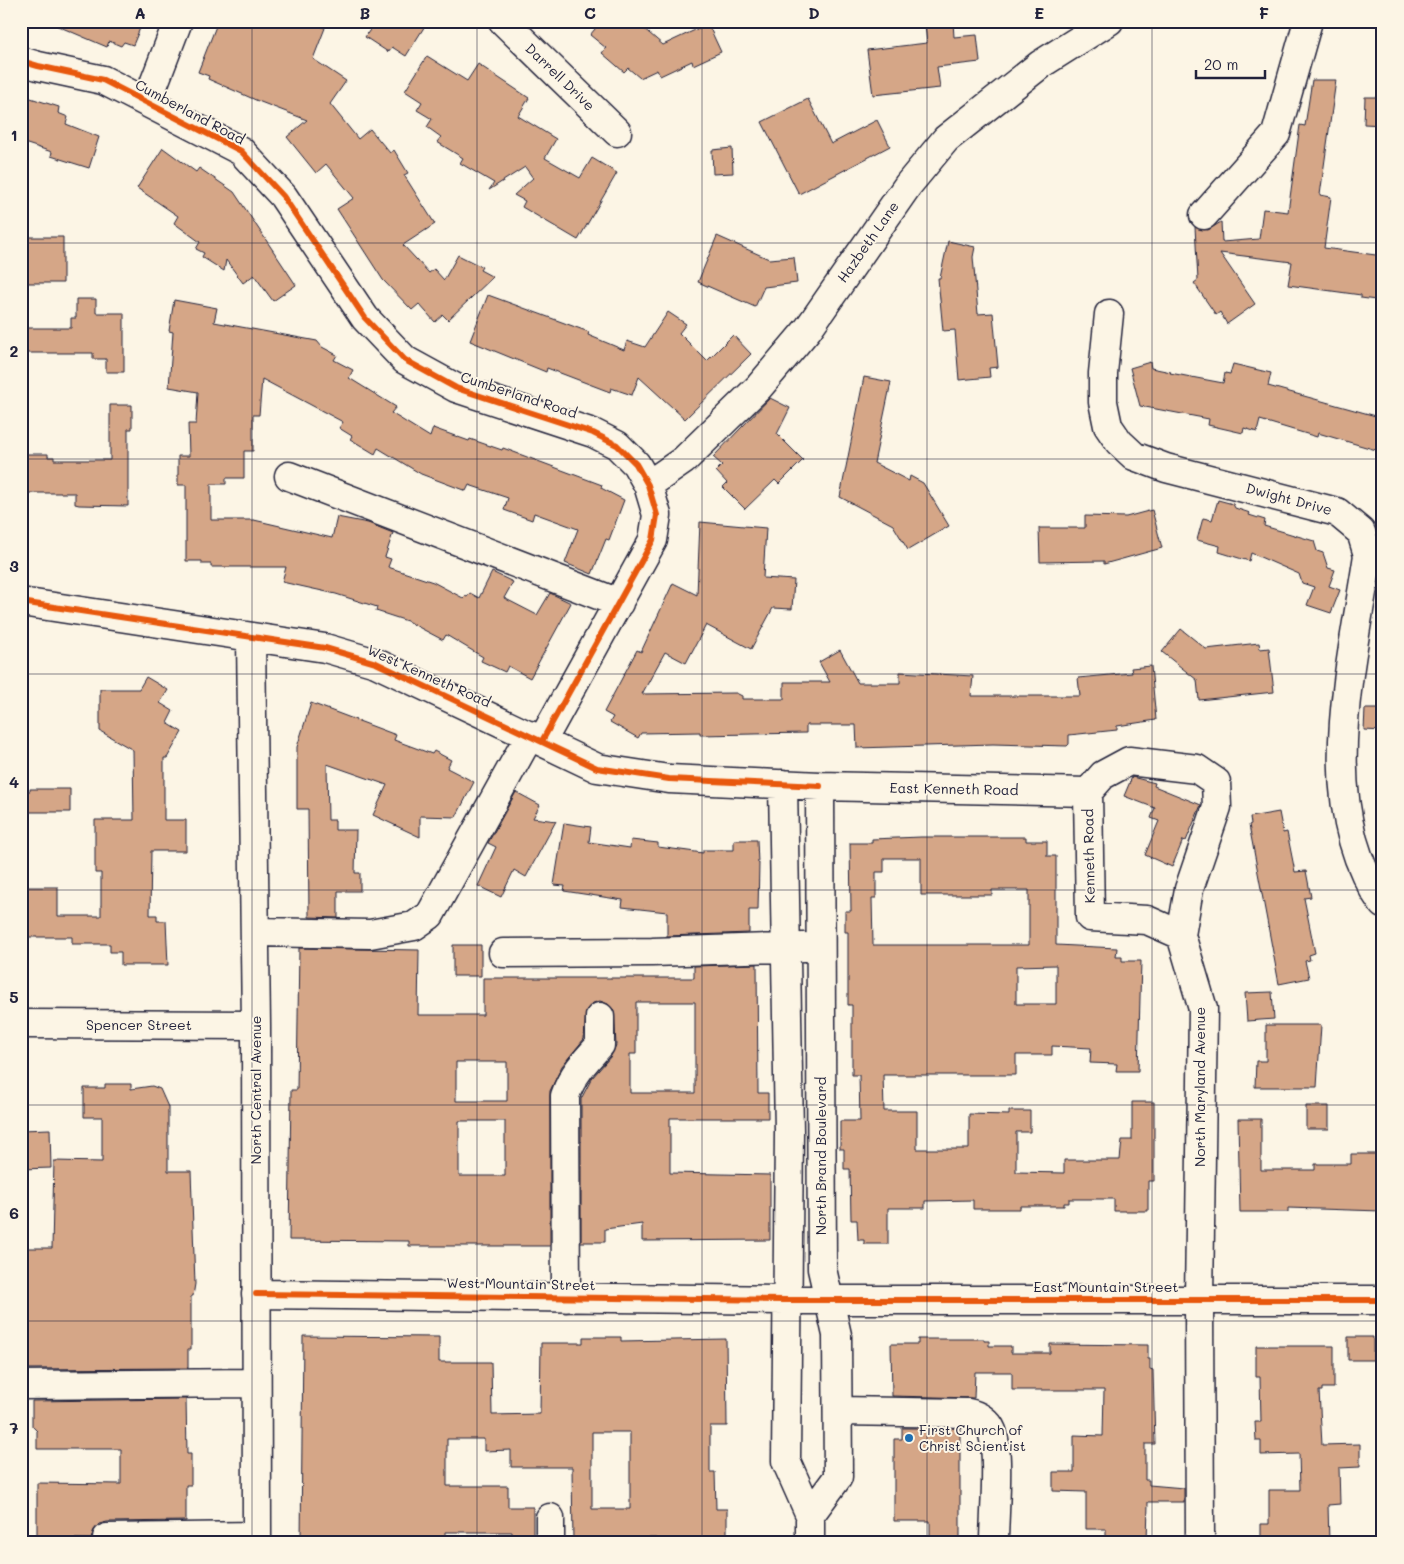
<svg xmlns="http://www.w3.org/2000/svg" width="1404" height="1564" viewBox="0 0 1404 1564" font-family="Mali,sans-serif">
<rect width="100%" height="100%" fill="#fcf5e5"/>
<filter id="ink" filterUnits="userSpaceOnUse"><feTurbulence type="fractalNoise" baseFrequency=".02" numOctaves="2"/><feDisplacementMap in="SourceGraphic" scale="10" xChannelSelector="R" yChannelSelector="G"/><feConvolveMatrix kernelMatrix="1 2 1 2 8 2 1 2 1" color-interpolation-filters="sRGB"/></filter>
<g filter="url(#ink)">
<path fill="#d5a687" stroke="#22223b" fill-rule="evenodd" d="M46 21H143L133 45 124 42 121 46 109 41 107 47Z
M218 21H309L325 28 313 59 346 81 330 104 358 139 370 129 390 153 394 150 408 173 404 175 435 224 403 245 429 273 434 269 444 280 458 255 482 267 480 270 493 277 448 320 443 315 435 322 419 304 412 310 383 280 337 209 354 198 326 164 316 173 287 137 307 120 258 101 208 79 209 76 198 72Z
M376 21H428L406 56 392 47 388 52 365 37Z
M596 21H635L663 45 708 24 721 52 693 65 692 61 660 76 657 70 640 78 628 68 624 72 602 53 606 48 590 35 595 29Z
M953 22 954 37 977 35 980 62 937 67 940 88 873 95 867 50 927 43 925 25Z
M427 56 467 81 478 64 529 98 518 116 556 139 545 158 580 178 592 158 617 173 578 240 522 207 525 201 514 195 533 178 525 167 489 190 494 183 460 163 463 158 437 142 441 137 427 127 432 119 417 110 422 102 405 91Z
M1312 80H1336L1320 195 1331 197 1324 248 1383 256V301L1361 298V295L1288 285 1292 262 1220 253 1255 304 1227 324 1220 312 1216 315 1194 283 1198 280 1195 227 1208 230 1221 222 1222 242 1259 239 1263 209 1288 212 1300 125 1305 126Z
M21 95 59 107 58 113 68 117 66 124 99 137 89 168 51 156 52 152 21 142Z
M1365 97H1383V125L1364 124Z
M808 99 831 144 877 120 890 146 799 194 762 122Z
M163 148 196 172 199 168 234 192 296 285 273 301 254 275 243 283 226 260 224 271 202 257 204 253 196 249 200 242 174 223 178 216 137 188Z
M732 148 733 173 713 174 712 150Z
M717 236 769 259 794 257 797 283 764 287 755 307 698 282Z
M21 237H63V283H21Z
M948 241 975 247 973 257 978 314 993 313 998 367 989 368 990 377 959 380 955 330 943 331 938 278H940Z
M488 295 589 332 588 335 624 350 627 341 645 347 668 312 686 324 679 333 707 361 733 335 751 354 685 419 639 377 632 395 611 388 610 392 547 368 546 372 470 341Z
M76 299H96V313H124V372H106V359H93V353H21V328H71V318H76Z
M174 300 217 308 214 322 317 341 322 347 337 355 334 360 353 370 349 378 396 407 391 413 430 437 433 428 469 441 470 439 502 450 503 448 602 485 601 488 624 500 609 540 606 539 592 574 565 563 578 529 534 513 532 520 504 510 508 498 469 485 466 491 421 474 378 448 375 454 350 439 352 436 339 428 343 422 262 379 259 415H253V451H244V478H226V484H211V520H254L332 538 337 517 368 523 393 533 385 557 391 559 388 567 433 582 463 598 465 596 467 597 470 593 479 598 492 572 513 582 504 598 537 615 550 593 571 603 530 678 508 666 505 672 481 661 483 657 446 635 443 640 407 621 376 611 377 607 336 594 282 582 286 567H211V564H202V561H186V485H178V456H189L188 424H196L198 392 169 387 173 332 169 331Z
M1150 362 1151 368 1171 372 1170 373 1223 383 1225 373 1230 374 1233 364 1271 373 1268 386 1383 418V452L1318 433 1317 437 1260 420 1257 432 1244 428 1243 433 1208 425 1209 419 1140 406 1130 368Z
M864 377 891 382 874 463 909 481 910 476 923 483 949 526 908 550 893 525 840 497Z
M770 398 790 408 777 434 803 460 779 484 775 480 745 509 723 487 727 483 716 471 722 465 713 457Z
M110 405H132V429H128V506L79 505 75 504V493H21V454H48V457H54V460H110Z
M1218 500 1233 504 1235 508 1250 513 1249 515 1265 520 1264 526 1314 541 1317 551 1323 553 1328 568 1335 570 1329 586 1340 590 1331 613 1307 605 1314 587 1302 583 1299 574 1251 553 1249 561 1219 552 1220 546 1197 540 1203 518 1212 520Z
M1152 510 1162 548 1104 564V561L1040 562 1039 528H1085V516L1126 517Z
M700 522 766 528 763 578 794 580 792 609 773 608 751 649 706 625 686 663 665 652 642 694 736 693 742 696V699H784V682H830L819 662 840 650 858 683H900V672L973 676 971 696H1080L1078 678 1132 673 1131 668 1151 666 1156 720 1117 726V730L1069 735V744L1067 746 993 744 857 748 856 725H806V733L700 735V732L641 733 638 738 610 722 613 717 604 712 637 650 641 652 673 583 697 595Z
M1181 629 1206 649 1259 643 1260 649 1269 648 1274 692 1199 700 1197 680 1162 652Z
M146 677 168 690 160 703 173 711 167 723 182 732 167 758H164V820H186V851H151L150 915H157V921H166L168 965H121V952H110V944H72V937H21V887H58V916H101V873H95V820H134L133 750 100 731V689H139Z
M311 703 396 735 394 740 432 754 434 751 451 760 447 768 474 782 456 817 420 816V837L373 815 387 785 327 764 328 820H335V830H356L355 873H360V891H338V918L309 917 308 809H297V747Z
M1365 709H1383V731L1364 730Z
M1132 777 1155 783 1154 786 1201 805 1186 841 1183 840 1172 867 1145 855 1159 821 1151 818 1155 808 1124 796Z
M30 789H70V812H21V791H30Z
M516 792 540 805 533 818 556 821 526 877 514 870 501 897 478 886 496 847 488 843Z
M1279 812 1283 833 1287 832 1295 872 1306 871 1311 897 1304 898 1315 953 1309 955 1310 960 1305 961 1309 978 1279 984 1249 825 1251 824 1250 817Z
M564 823 591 827 589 842 630 848 631 840 658 843V847L703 853V850H734V840H757L758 863H759L758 910H749V933L667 936V912L622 907 623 900 564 891 565 886 554 885Z
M921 837H1026V841H1047V856H1056V945L1117 948 1116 957H1122V961H1141L1138 1071H1116L1117 1064 1090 1063 1091 1048 1052 1046V1055H1016V1075H883L884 1111H917V1149H969V1114L1009 1115V1111H1030V1132H1016V1172L1064 1173V1160H1120L1122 1140H1132V1102H1154V1181H1148V1211H1114V1199H1069V1203H1064V1206H1020V1209H973V1200L925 1201V1208H888V1244H864V1240H858L857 1220H851L850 1169H844V1149H840V1121H860L859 1075H852V1005H848V932H845V911H851L850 843H872V839ZM884 858H921V895H992V890H1029V945H873L872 898H876V872H884ZM1056 965V1004H1016V966Z
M453 945H481V976H453Z
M299 948 419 950 418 1015H483V978H694V966L757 964 758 1093H768V1118H670V1173L770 1175V1240L642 1241V1224L605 1229V1242H581V1099L592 1078 611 1056 616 1045 614 1010 608 1004 600 1001 593 1003 586 1010 584 1039 562 1066 550 1091V1246H409V1241L289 1240 291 1090H297ZM636 1002H695V1093H630V1054H636ZM456 1062H507V1101H456ZM459 1121H505V1176H459Z
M1272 992 1274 1019 1247 1021 1245 993Z
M1266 1025H1321L1317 1087H1255L1256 1061H1266Z
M105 1084H131V1089L152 1086 160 1089 168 1107V1171H191L195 1284 193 1296H191V1349H188V1368L21 1369V1248H52L54 1161 102 1162V1117H84V1088H105Z
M1306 1106H1329V1129H1306Z
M1238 1119H1261V1170H1315V1164H1351V1154H1381V1211L1288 1208V1212H1240Z
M50 1129 51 1168 21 1169V1130Z
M303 1336 439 1337V1362H491L492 1415 540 1414 541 1343H583V1337H621V1341L726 1339 727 1426H710V1472H715L716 1509H727V1537L717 1538V1539H685V1542H657V1538H601V1543H573L572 1467H511V1450L484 1451V1439H447V1486H508V1507H533V1543H512V1532H445V1541H440V1543H301ZM592 1432H630V1509H592Z
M1348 1337H1373V1360H1348Z
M918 1339H984V1341H989V1346H1011V1353H1050V1344L1148 1345V1359H1150V1369L1153 1370 1155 1444H1145V1480H1149V1485L1184 1488V1502H1148L1147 1543H1106V1529H1086V1492L1053 1491V1472H1074V1435L1103 1436 1104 1390H1012V1372H975L974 1398 892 1396 891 1344H918Z
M1256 1346H1334V1388H1322V1391H1319L1322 1445 1360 1444V1467L1339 1468 1340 1504 1328 1505 1329 1543H1261V1524H1269V1490H1300L1299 1454 1261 1455V1441H1256L1255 1422H1261L1260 1377H1256Z
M186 1399 187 1454H191V1485H186V1521L107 1522 99 1524 94 1530 91 1539 37 1538V1483L121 1484V1449H37V1431L32 1426V1401Z
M902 1428H960V1543H930V1521H894V1439H902Z"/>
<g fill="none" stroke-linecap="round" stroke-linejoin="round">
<g stroke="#22223b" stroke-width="31">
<path id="minor" d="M503 21 617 132
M21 61 38 66 103 80 241 151 283 196 365 318 405 360 456 388 593 433 617 445 636 464 648 485 657 515 653 540 542 741
M147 102 178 21
M1204 215 1276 134 1308 21
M1109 314 1103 373V402L1108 426 1119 442 1134 456 1166 468 1337 512 1361 532 1368 555C1352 664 1313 807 1383 904
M289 476 619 603
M648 485 684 460 759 387 808 329 908 185 946 139 1041 64 1109 21
M21 602 325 648 376 663 597 768 669 779 820 786 1088 792
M251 638 256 1025 257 1543
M783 784 789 1132 786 1461 810 1515V1543
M1088 792 1103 775 1129 761 1197 769 1216 782 1217 807 1189 889 1181 935 1203 1009 1199 1299 1200 1543
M1088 792 1090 917 1147 920 1181 935
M255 932 370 934 414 926 430 915 530 735
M503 953 652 952 804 947
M21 1024 256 1025
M256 1294 786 1300H1383
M566 1298 565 1096C572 1075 585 1061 600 1045V1017
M21 1385 256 1383
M838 1411 968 1413C978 1415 988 1421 992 1431 1000 1455 994 1515 994 1543
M810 1515 838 1477 837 1335 822 1269 820 786
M550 1518V1543
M107 1538 257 1536"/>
</g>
<use href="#minor" stroke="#fcf5e5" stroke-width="28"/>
<g stroke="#fcf5e5" stroke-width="9">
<path id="cycleway" d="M21 61 38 66 103 80 241 151 283 196 365 318 405 360 456 388 593 433 617 445 636 464 648 485 657 515 653 540 542 741
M21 602 325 648 376 663 597 768 669 779 820 786
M256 1294 786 1300H1383"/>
</g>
<use href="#cycleway" stroke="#e8590c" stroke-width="6"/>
</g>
</g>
<path fill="none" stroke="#22223b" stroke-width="1" stroke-opacity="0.55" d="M252 21V1543M477 21V1543M702 21V1543M927 21V1543M1152 21V1543M21 243H1383M21 459H1383M21 674H1383M21 890H1383M21 1105H1383M21 1321H1383"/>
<circle fill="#1f6fb2" stroke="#fcf5e5" stroke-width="2" cx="909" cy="1438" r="5"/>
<g text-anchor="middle" stroke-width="4" stroke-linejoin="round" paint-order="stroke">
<g font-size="14" fill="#22223b" stroke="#fcf5e5">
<text transform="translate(560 77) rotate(44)" y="5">Darrell Drive</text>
<text transform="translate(190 112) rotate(28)" y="5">Cumberland Road</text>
<text transform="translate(868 242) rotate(-55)" y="5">Hazbeth Lane</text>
<text transform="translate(519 395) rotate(18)" y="5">Cumberland Road</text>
<text transform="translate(1289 499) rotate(15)" y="5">Dwight Drive</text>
<text transform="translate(429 676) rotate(24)" y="5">West Kenneth Road</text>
<text transform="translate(954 789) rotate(1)" y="5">East Kenneth Road</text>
<text transform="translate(1089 856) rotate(-91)" y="5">Kenneth Road</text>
<text x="139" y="1030">Spencer Street</text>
<text transform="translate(1200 1087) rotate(-90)" y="5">North Maryland Avenue</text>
<text transform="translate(256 1090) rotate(-90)" y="5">North Central Avenue</text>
<text transform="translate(821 1156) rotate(-90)" y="5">North Brand Boulevard</text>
<text transform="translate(521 1284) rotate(1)" y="5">West Mountain Street</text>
<text x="1106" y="1292">East Mountain Street</text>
</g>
<g font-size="14" fill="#22223b" stroke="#fcf5e5" text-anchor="start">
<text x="919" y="1435">First Church of<tspan x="919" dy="16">Christ Scientist</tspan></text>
</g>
</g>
<rect width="1404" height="1564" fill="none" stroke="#fcf5e5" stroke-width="55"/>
<path d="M1196 70v8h69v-8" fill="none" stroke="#22223b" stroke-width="2.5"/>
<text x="1204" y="70" font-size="15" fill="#22223b" stroke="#fcf5e5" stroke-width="4" paint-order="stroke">20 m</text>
<rect x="28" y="28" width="1348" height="1508" fill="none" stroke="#22223b" stroke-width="2"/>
<g font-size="16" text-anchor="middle" font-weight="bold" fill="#22223b">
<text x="140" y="19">A</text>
<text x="365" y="19">B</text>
<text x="590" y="19">C</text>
<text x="814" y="19">D</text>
<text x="1039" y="19">E</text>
<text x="1264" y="19">F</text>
<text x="14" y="141">1</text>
<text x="14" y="357">2</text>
<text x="14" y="572">3</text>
<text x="14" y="788">4</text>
<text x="14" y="1003">5</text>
<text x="14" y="1219">6</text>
<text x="14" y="1434">7</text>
</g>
</svg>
